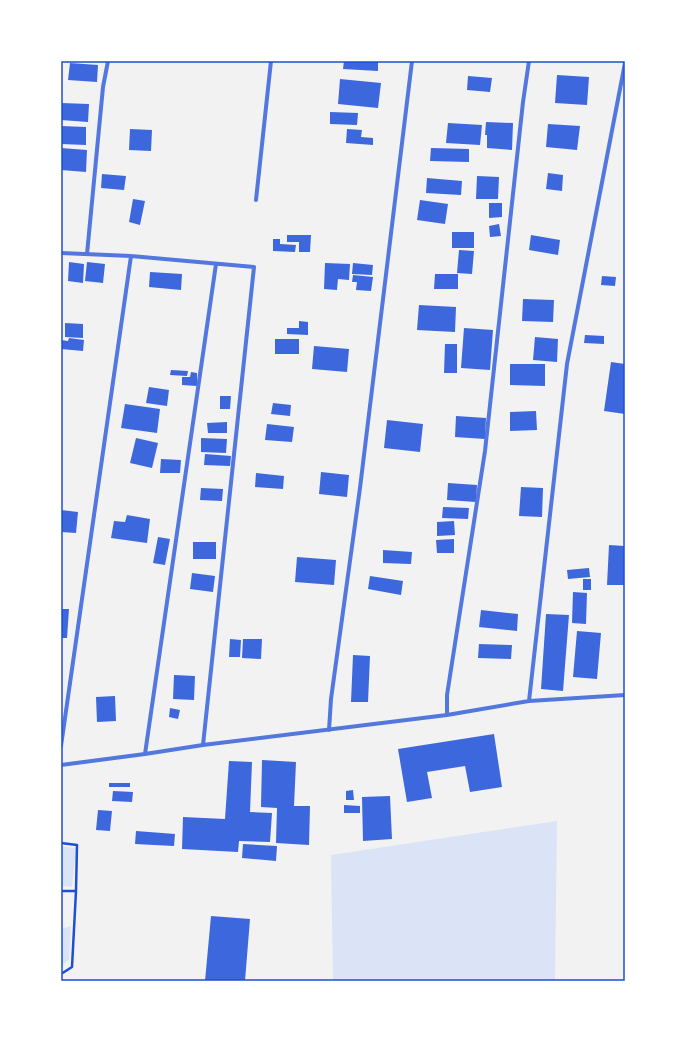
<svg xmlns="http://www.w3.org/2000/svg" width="686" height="1042" viewBox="0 0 686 1042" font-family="Quicksand,sans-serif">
<rect width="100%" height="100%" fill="#f2f2f2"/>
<path fill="#dbe4f7" d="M557 821 555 981H333L331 855Z
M61 846 76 848 72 887 61 886Z
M71 926 69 960 61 966V929Z"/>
<path fill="#3d67dc" d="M344 61H378V71L343 69Z
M70 63 98 65 97 82 68 80Z
M557 75 589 77 587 105 555 103Z
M468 76 492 78 490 92 467 90Z
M340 79 381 83 378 108 338 104Z
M61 103 89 104 88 122 61 120Z
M330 112 358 113 357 125 330 124Z
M486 122 513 123 512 150 487 148V135H485Z
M448 123 482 125 480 145 446 143Z
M548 124 580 126 577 150 546 147Z
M61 126 86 127V145L61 144Z
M130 129 152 130 151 151 129 150Z
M347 129 362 130 361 137 373 138V145L346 143Z
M61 148 87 150 86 172 61 170Z
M431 148 469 149V162L430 161Z
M548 173 563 175 562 191 546 189Z
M102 174 126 176 124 190 101 188Z
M477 176 499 177 498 199H476Z
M427 178 462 181 461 195 426 193Z
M133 199 145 201 140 225 129 222Z
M420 200 448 204 445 224 417 220Z
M489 203H502V217L489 218Z
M499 224 501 236 490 237 489 226Z
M452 232H474V248H452Z
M287 235H311L310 252H299V242H287Z
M531 235 560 240 558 255 529 250Z
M273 239H280V244L296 245 295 252 273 251Z
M459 250 474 251 472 274 457 273Z
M69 262 84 264 83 283 68 281Z
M87 262 105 264 103 283 85 281Z
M325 263 350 264 349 280 338 279 337 290 324 289Z
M353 263 373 265 372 275 352 274Z
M150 272 182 274 181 290 149 287Z
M435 274H458V289H434Z
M353 275 373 277 371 291 356 290 357 282H352Z
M602 276 616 277 615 286 601 285Z
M523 299 554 300 553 322 522 321Z
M419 305 456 307 455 332 417 330Z
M299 321 308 322V335L287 334V328H299Z
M65 323 83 324V338L65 337Z
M464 328 493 330 490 370 461 368Z
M585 335 604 336V344L584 343Z
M535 337 558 339 557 362 533 360Z
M69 338 84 340 83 351 61 349V340L68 341Z
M275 339H299V354H275Z
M445 344H457V373H444Z
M314 346 349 349 347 372 312 369Z
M611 362 625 364V414L604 411Z
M510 364H545V386L510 385Z
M171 370 188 371 187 376 170 375Z
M191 372 197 373V386L182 385V377H190Z
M149 387 169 390 167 406 146 403Z
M220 396H231L230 409H220Z
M273 403 291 405 290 416 271 414Z
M125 404 160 409 157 433 121 428Z
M536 411 537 430 510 431V412Z
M456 416 486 418 485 439 455 437Z
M387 420 423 424 420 452 384 448Z
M227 422V433H208L207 423Z
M267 424 294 427 292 442 265 440Z
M136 438 158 443 152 468 130 463Z
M201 438 227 439 226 453 201 452Z
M205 454 231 456 230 466 204 465Z
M161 459 181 460 180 473H160Z
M321 472 349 475 347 497 319 494Z
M256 473 284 476 283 489 255 487Z
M448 483 477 485 476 502 447 500Z
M521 487 543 488 542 517 519 516Z
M201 488 223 489 222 501 200 500Z
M443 507 469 508 468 519 442 518Z
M61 510 78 512 76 533 61 532Z
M127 515 150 519 147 543 111 538 114 521 125 522Z
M454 521 455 535 437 536V522Z
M158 537 170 539 165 565 153 563Z
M454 539V553H437L436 540Z
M193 542H216V559H193Z
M609 545 625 546V585H607Z
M383 550 412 552 411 564 383 563Z
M297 557 336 560 334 585 295 582Z
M589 568 590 577 568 579 567 570Z
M192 573 215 576 213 592 190 589Z
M370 576 403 581 401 595 368 589Z
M583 579H591V590H583Z
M573 592 587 593 586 624 572 623Z
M61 609H69L67 638H61Z
M481 610 518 614 517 631 479 627Z
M546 614 569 615 563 691 541 689Z
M577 631 601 633 597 679 573 677Z
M230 639 241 640 240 657H229Z
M243 639H262L261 659 242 658Z
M479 644 512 645 511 659 478 658Z
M353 655 370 656 368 702H351Z
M174 675 195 676 194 700 173 699Z
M115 696 116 721 97 722 96 697Z
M170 708 180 710 178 719 169 717Z
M494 734 502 787 470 792 465 766 427 772 432 798 407 802 398 749Z
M262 760 296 762 294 806H310L309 845 276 843 277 808 261 807Z
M229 761 252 762 250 812 272 813 270 842 239 841 238 852 182 849 183 817 225 819Z
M109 783H130V787H109Z
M353 790 354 800H346V791Z
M113 791 133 792 132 802 112 801Z
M390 796 392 839 363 841 362 797Z
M344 805 360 806V813H344Z
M98 810 112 811 110 831 96 830Z
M136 831 175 834 174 846 135 844Z
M243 844 277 846 276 861 242 858Z
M211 916 250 919 245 981H205Z"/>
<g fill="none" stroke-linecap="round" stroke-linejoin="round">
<path stroke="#1d4ed8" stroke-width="2.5" d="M61 843 77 845 76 891
M61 891H76L72 967 61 974"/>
<path stroke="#5277de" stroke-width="4" d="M256 200 271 61
M61 253 131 256 254 267 203 745
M87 254 103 87 108 61
M529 701 567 364 625 63
M447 715V695L485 451 523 102 529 61
M329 730 331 699 360 488 412 61
M61 746 131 256
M145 754 216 264
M61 765 145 754 203 745 447 715 529 701 625 695"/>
</g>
<rect width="686" height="1042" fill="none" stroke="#ffffff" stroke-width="124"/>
<rect x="62" y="62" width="562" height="918" fill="none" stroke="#1d4ed8" stroke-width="1.5"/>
</svg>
